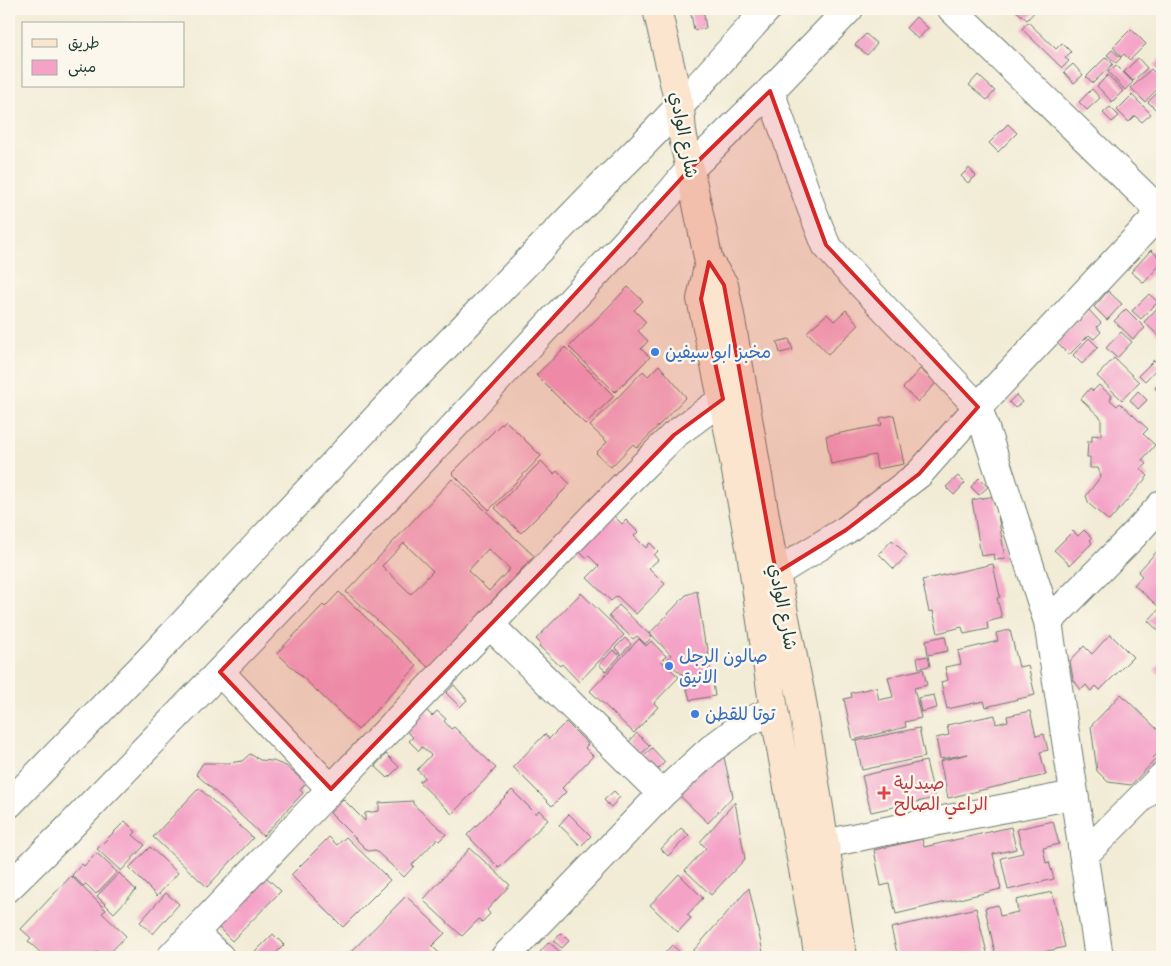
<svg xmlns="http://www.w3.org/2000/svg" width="1171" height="966" viewBox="0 0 1171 966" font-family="'Gochi Hand','Playpen Sans Arabic',sans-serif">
<rect width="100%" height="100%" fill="#fbf7ec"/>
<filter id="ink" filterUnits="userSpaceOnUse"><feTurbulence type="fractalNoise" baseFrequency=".02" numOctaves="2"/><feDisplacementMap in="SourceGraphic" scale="10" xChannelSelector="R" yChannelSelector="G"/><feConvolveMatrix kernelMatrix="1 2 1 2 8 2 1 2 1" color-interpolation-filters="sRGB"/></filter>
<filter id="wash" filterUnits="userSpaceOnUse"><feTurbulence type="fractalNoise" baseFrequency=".0096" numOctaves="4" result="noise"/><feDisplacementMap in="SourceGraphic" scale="20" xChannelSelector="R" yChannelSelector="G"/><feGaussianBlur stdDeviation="1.12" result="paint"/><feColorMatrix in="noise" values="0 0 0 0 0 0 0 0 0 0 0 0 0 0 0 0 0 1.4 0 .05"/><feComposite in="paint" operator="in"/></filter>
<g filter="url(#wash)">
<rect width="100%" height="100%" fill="#f2ecd6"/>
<g id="blocks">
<path fill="#f4a3c7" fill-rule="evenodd" d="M690 9H703L706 28 694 30Z
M1014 9H1037L1027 20Z
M916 17 928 28 918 39 906 28Z
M1028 22 1056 49 1062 43 1071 52 1065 58 1069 61 1062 68 1022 29Z
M1131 29 1146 44 1130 60 1124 54 1121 57 1113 47Z
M866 34 877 44 867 55 855 45Z
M1112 50 1121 58 1116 63 1107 55Z
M1106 57 1113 64 1093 83 1086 77Z
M1162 57V73L1154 66Z
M1138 58 1147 68 1133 81 1124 72Z
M1073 64 1083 75 1074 83 1064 72Z
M1116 65 1133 82 1125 90 1108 72Z
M1151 69 1162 80V84L1145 102 1131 88Z
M978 75 995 91 987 100 969 85Z
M1108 75 1123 91 1112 102 1097 86Z
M1162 88V108L1158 112 1148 102Z
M1092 89 1100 98 1087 110 1079 102Z
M1132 95 1151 114 1142 122 1135 116 1129 122 1117 110Z
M1110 107 1119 116 1112 122 1103 113Z
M1008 124 1017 133 998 152 989 143Z
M969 168 976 176 968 183 961 176Z
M1151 250 1162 260V262L1144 283 1131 272Z
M628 287 643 301 634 310 646 322 638 331 648 341 641 349 650 357 615 392 569 347Z
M1108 291 1122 304 1107 320 1094 307Z
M1149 294 1158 302 1141 319 1132 311Z
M1160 305 1162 307V337L1161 338 1144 322Z
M1126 309 1145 328 1133 339 1114 321Z
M846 310 859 325 828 354 807 332 827 314 834 321Z
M1089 310 1101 323 1097 327 1101 332 1094 339 1089 335 1069 355 1057 343Z
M1121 332 1132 342 1117 358 1106 348Z
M1089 338 1098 347 1082 364 1073 355Z
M789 339 793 350 780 353 777 342Z
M565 347 614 396 585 424 536 375Z
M1114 358 1139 382 1122 400 1097 376Z
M1154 360 1159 366 1145 381 1139 375Z
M659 365 686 397 637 448 633 444 611 467 596 453 607 442 590 426 643 371 648 376Z
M920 369 936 383 918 402 903 388Z
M1162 381V395L1155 388Z
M1099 385 1112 396 1110 400 1117 406 1120 403 1148 429 1143 434 1155 445 1142 460 1147 464 1141 469 1148 476 1109 521 1089 504 1086 496 1101 476 1098 468H1090V457H1087L1088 441H1092V435L1101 436V418L1081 399 1090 388 1093 391Z
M1138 391 1147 400 1138 409 1130 400Z
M1016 395 1022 402 1015 408 1009 402Z
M894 415 904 464 877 469 875 455 831 464 826 436 882 425 880 418Z
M505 420 541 456 489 510 452 473Z
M541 461 554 474 557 471 570 484 521 533 495 508Z
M958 476 965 483 954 495 946 487Z
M979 478 988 487 979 495 971 487Z
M452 479 534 556 429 668 346 592ZM404 543 433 571 411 594 382 566ZM488 549 510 569 489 591 468 571Z
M995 496 1005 559 995 560 994 554 981 556 972 500Z
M610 512 622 524 626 520 638 532 634 536 646 548 650 543 658 551 654 555 658 560 649 568 665 584 636 614 617 596 611 601 587 578 599 566 589 556 586 558 575 547Z
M1084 530 1092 538 1090 540 1092 543 1070 565 1054 550 1073 531 1078 536Z
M892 540 907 555 894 569 879 554Z
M1158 550 1162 554V634L1148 621 1160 608 1134 585 1142 576 1138 572Z
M993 564 1000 597 997 598 1002 618 987 622 988 629 964 634 962 627 938 633 933 611 929 612 922 580Z
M697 591 705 644H707L715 696 690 700 683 675 666 661 671 655 650 633 686 595Z
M339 592 417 666 358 730 277 653 323 605 325 607Z
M581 593 624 635 579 682 562 664 560 666 539 646 541 644 536 639Z
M619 605 652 637 645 644 637 636 633 639 609 616Z
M1010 630 1019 667 1028 665 1035 695 986 707 984 701 947 709 941 682 948 680 945 667 961 664 958 651 998 641 996 633Z
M1110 634 1133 657 1100 690 1096 686 1091 691 1086 685 1081 690 1073 679 1070 661 1084 646 1092 654Z
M945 636 948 651 928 655 926 640Z
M625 638 631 644 621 655 615 648Z
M639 639 646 646 651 641 666 656 661 661 679 677 654 703 658 707 634 733 590 691Z
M613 650 620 656 606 671 599 665Z
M928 656 930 666 919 668 917 658Z
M1162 661V677L1154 670Z
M923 669 927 685 914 688 921 718 905 722 906 727 853 740 844 699 852 697 851 693 876 687 879 700 893 697 888 677Z
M454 685 467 700 460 707 446 693Z
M1121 694 1162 734V741L1161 742 1162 743V749L1153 758 1155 760 1131 785 1108 782 1097 771 1091 726Z
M934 695 937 708 921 712 918 698Z
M425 709 432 716 437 711 446 719 444 721 451 729 454 727 496 768 452 814 419 782 425 777 417 770 431 755 422 747 419 751 409 741 413 737 405 730Z
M1030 711 1036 736 1044 734 1048 750 1040 752 1046 775 948 798 940 761 968 754 940 759 936 738 949 735 947 725 995 715 996 724 1008 721 1007 716Z
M566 722 588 744 585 748 593 756 562 788 566 792 552 806 513 767 545 734 549 739Z
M919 728 925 757 862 770 856 741Z
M637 733 650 746 640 755 628 743Z
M652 748 665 762 657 770 643 756Z
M722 749 733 796 708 823 677 793Z
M250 754 260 760 273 761 286 766 306 783 300 790 303 793 263 836 196 774 203 763H229L242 761Z
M386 754 399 767 388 778 375 766Z
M926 761 935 798 871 812 862 776Z
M199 788 253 838 207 887 153 837Z
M512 790 536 814 539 810 548 820 499 868 467 835Z
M614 791 620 797 611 807 604 800Z
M343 799 365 821V813L379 811V803L413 801V804L446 834 439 841 437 839 412 865 414 866 404 877 375 850 368 851 330 813Z
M735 802 745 859 711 895 685 870 706 848 700 842Z
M569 814 591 836 581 846 559 825Z
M125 821 136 832 133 835 145 845 121 871 97 849Z
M1053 821 1059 844 1043 848 1046 863 1049 862 1054 879 1008 890 1001 858 1023 853 1017 829Z
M1011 827 1016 849 993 854 1001 889 896 914 889 884 881 886 874 850 922 839 924 847Z
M681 828 689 835 668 856 661 849Z
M329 837 337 845 346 837 390 880 343 927 291 875Z
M150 847 178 873 157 896 129 868Z
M470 848 510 885 487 910 490 914 482 922 479 919 462 936 423 900Z
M97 853 117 872 96 894 86 884 83 886 72 875 82 864 84 866Z
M119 873 136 890 114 913 97 896Z
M679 874 703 898 687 915 691 918 678 932 650 905Z
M71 876 106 910 102 913 126 936 106 957H102L97 952 92 957H51L50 956 49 957H45L28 941 31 938 21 929Z
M266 877 281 891 232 941 218 927Z
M749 888 764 957H696L692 952Z
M1052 892 1065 947 1023 957H996L985 908 998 905 1000 916 1018 912 1016 900Z
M166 893 179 904 153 934 140 922Z
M406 896 445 933 432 946 443 957H346Z
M976 908 988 957H898L891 928Z
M561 933 569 941 562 948 554 941Z
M273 934 284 945 272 957H250Z
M549 942 560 952 555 957H545L540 952Z
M672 945 680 952 674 957H661Z"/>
</g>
</g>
<g filter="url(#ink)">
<use href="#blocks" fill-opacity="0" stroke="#697a6d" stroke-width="1"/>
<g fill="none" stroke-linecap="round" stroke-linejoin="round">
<g stroke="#697a6d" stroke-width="30">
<path id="street" d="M952 9 1161 212
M770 91 811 207 826 245 846 268 978 407 1048 622 1099 957
M776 573 846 530 919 474 978 407 1162 211
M1048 622 1135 534 1162 504
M490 625 662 794
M220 672 331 789
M9 804 149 660 400 393 605 182C663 127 714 68 767 9
M825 844 881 832 1074 795
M1084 855 1162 777
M9 887 64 833 390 495 624 244 671 192 690 169 770 91 849 9
M194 933 220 957
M171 957 331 789 634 475 674 435 723 399
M505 957 662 794 711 749 746 723 774 710"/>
</g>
<g stroke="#697a6d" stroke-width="30">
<path id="secondary" d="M657 9 680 108 682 132 709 262 724 285 730 315 770 545 801 696 843 957
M709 262 701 299 725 412 751 552 774 710 819 957"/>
</g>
<use href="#street" stroke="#fff" stroke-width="28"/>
<use href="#secondary" stroke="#fbe5cf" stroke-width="28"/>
</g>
</g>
<path fill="#d62828" fill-opacity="0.2" stroke="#d62828" stroke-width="4" stroke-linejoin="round" d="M770 91 826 245 978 407 919 474 846 530 776 573 724 285 709 262 701 299 723 399 674 435 331 789 220 672 390 495 690 169Z"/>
<g fill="#3f7fe0" stroke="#fbf7ec" stroke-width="2">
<circle cx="655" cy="352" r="5"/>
<circle cx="669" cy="666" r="5"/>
<circle cx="695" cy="714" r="5"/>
</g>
<path fill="#e0444e" stroke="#fbf7ec" stroke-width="2" d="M881.5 785.5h5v5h5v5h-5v5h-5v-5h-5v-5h5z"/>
<g text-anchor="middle" stroke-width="5" stroke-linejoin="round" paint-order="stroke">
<g font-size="18" fill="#1f3d34" stroke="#fbf7ec">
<text transform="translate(684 135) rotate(79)" y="6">شارع الوادي</text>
<text transform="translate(783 607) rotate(79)" y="6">شارع الوادي</text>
</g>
<g font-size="18" fill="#366cbe" stroke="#fbf7ec" text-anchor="start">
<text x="665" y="358">مخبز ابو سيفين</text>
<text x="679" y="662">صالون الرجل<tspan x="679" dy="21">الانيق</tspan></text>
<text x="705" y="720">توتا للقطن</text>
</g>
<g font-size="18" fill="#be3a42" stroke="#fbf7ec" text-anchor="start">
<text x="894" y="789">صيدلية<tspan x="894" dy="21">الراعي الصالح</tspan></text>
</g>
</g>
<rect width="1171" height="966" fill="none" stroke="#fbf7ec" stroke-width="30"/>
<rect x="22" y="22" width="162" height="65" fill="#fbf7ec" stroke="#a3ada2"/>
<rect x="32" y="39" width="25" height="8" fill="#fbe5cf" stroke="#a3ada2"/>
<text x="68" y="48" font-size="15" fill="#1f3d34">طريق</text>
<rect x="32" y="60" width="25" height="15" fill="#f4a3c7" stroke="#a3ada2"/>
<text x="68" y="72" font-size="15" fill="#1f3d34">مبنى</text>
</svg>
